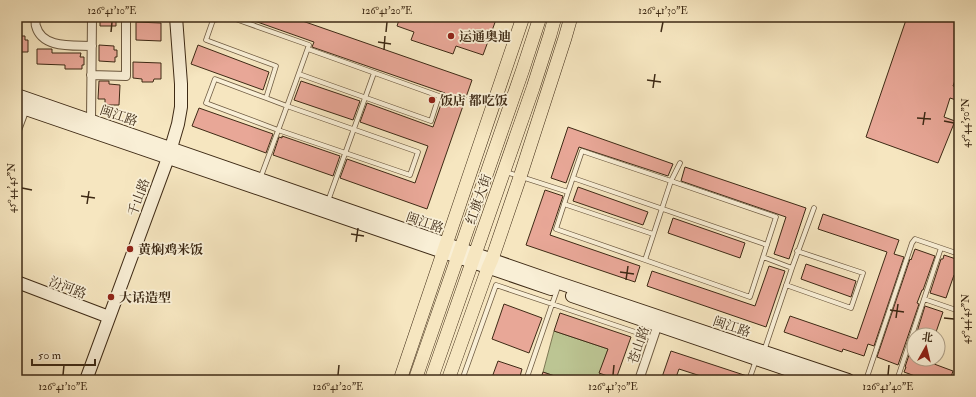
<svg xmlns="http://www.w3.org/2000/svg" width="976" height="397" viewBox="0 0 976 397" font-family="'IM FELL Double Pica','Noto Serif SC',serif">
<rect width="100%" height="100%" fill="#f6e6c0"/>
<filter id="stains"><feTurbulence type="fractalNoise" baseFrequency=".005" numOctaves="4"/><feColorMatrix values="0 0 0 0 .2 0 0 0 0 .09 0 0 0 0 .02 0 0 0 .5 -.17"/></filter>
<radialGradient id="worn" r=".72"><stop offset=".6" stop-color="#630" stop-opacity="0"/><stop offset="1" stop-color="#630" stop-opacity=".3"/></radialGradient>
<path fill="#bcc593" stroke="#7d7854" d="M554 331 608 349 598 380H566L543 372Z"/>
<path fill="#e8a797" stroke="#3e2a15" d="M100 17H116V26H100Z
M246 17H291L472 80 427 209 340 178 347 159 415 183 428 146 360 122 367 103 433 127 445 93 312 47 314 42 246 18Z
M400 17H497L483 55 456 46 453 54 411 40 414 32 397 26Z
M907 17H959V69L953 86 959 88V92L956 100 950 98 944 117 955 121 938 163 866 137Z
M136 22 161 23V41L136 40Z
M17 36H25V40H28V52H17Z
M99 45 114 46V50H117V57H115V62L99 61Z
M198 45 269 72 263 90 191 64Z
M37 49H52V53H81L80 57H84V65H82V69H65V65L37 64Z
M133 62 161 63V79H154L153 82H142V79L133 78Z
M99 81H109V84L120 85 119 105H105V99H98Z
M301 81 360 101 353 120 294 100Z
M199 108 273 134 266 153 192 126Z
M568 127 673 164 668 176 579 147 566 183 551 178Z
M282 136 340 156 333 176 273 155 279 137 282 138Z
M685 167 806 208 789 259 774 254 786 217 681 181Z
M578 187 648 212 643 225 573 201Z
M545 190 563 196 550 235 640 266 635 282 526 245Z
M823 214 899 240 894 254 904 257 874 346 868 344 864 356 843 349 842 352 784 332 790 316 857 339 887 252 818 229Z
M673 218 745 243 740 258 668 233Z
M915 249 935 256 923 290H922L917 303 919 304 898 365 877 357 910 259 911 260Z
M944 255 959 260V277L954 275 946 298 930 293 941 259H943Z
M806 264 856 281 851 297 801 279Z
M769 266 785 271 766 327 647 286 652 271 755 306Z
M504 304 542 318 529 353 492 339Z
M925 306 943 312 935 335H916Z
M560 313 631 337 616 379 599 373 608 349 554 331Z
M914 340V359H927L926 361 953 371 950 380H926L904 372 906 367H905Z
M671 351 747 376 746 380H713L679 369 675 380H661Z
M498 361 522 369 519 380H491Z
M543 372 563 379V380H540Z"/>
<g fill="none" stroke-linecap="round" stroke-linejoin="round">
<g stroke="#6c5940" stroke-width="5.5">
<path id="lane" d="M299 74 431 121 439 96 308 49
M506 172 568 192 582 151 671 181 680 163
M573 178 767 245
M260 179C277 134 293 90 309 45L230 17 213 20 206 40 276 66 266 98 215 79 206 103 278 130 410 175 418 152 287 106 266 98
M568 192 556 229 645 260 671 181 776 217 750 297 645 260
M328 201 374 73
M564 204 653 234
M763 257 792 268 814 208
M786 285 851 308 863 273 797 251
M924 299 959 311
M764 351 792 268
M462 380 496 285 653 338
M526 380 559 284
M749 380 756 360
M866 380 912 243 915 239 959 254
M897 380 941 248"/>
</g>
<g stroke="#6c5940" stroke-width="10">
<path id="street" d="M36 17C36 20 35 24 36 26 42 49 73 45 92 46
M91 75 126 76V17
M91 120 92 17
M17 130 26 106
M639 380 659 321"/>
</g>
<g stroke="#3e2a15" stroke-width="14">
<path id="secondary" d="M17 95 559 283 848 380
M17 106 551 289
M17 282 109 317
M572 296 818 380
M86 380 168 158 178 124 181 107V84L176 17"/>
</g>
<g stroke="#3e2a15" stroke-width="14">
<path id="primary" d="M400 380 523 17
M415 380 523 69 540 17
M431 380 533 88 550 35 555 17
M448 380 488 268 492 259 520 177 565 38 571 17"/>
</g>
<use href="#lane" stroke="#f9efd6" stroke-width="4"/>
<use href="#street" stroke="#f9efd6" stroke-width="8"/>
<use href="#secondary" stroke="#f9efd6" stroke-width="12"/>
<use href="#primary" stroke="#f6e6c0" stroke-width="13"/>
</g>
<path fill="none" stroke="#3e2a15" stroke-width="1.5" d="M111 32 112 22M386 32 387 22M661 32 663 22M378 42 391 44M384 50 385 36M647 80 661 82M653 88 655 74M917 118 931 119M944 121 954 123M923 125 925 112M22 188 32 190M81 196 95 198M87 204 89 191M351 234 364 236M356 242 358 228M620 272 634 274M626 280 628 266M890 310 904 312M896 318 898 304M944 318 954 319M63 375 64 365M338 375 339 365M613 375 614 365M888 375 889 365"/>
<g fill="#8f2418" stroke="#f9efd6" stroke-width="1.5">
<circle cx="451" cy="36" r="4"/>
<circle cx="432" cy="100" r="4"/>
<circle cx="130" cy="249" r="4"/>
<circle cx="111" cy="297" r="4"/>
</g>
<g text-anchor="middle" stroke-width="3.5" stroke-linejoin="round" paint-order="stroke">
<g font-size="13" font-weight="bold" fill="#3e2a15" stroke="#f9efd6" text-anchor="start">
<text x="459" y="41">运通奥迪</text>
<text x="440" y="105">饭店 都吃饭</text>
<text x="138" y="254">黄焖鸡米饭</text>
<text x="119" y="302">大话造型</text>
</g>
<g font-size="13" fill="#3e2a15" stroke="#f9efd6">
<text transform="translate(119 115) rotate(19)" y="5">闽江路</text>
<text transform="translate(138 197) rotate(-70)" y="5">千山路</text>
<text transform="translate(478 199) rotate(-71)" y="5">红旗大街</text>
<text transform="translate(425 222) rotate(19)" y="5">闽江路</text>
<text transform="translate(68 287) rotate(21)" y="5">汾河路</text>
<text transform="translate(732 326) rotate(19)" y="5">闽江路</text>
<text transform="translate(638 345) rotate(-71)" y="5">苍山路</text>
</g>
</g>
<rect width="976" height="397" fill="none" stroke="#f6e6c0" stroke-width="44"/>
<g transform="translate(926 347) rotate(8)"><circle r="19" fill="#f9efd6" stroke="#aea089"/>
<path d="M0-3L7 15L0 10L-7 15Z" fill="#8f2418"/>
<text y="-6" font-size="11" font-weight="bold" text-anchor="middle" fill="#3e2a15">北</text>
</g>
<path d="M32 359v6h63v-6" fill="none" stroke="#3e2a15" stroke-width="2"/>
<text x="38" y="359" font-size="12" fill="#3e2a15" stroke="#f9efd6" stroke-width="3" paint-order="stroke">50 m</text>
<rect x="22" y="22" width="932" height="353" fill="none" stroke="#3e2a15" stroke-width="1.5"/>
<g font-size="10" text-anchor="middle" fill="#3e2a15">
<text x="112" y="14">126°41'10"E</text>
<text x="387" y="14">126°41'20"E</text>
<text x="663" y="14">126°41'30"E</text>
<text transform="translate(965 123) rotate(-90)" y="4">45°44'50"N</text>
<text transform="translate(11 188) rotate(-90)" y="4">45°44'45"N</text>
<text transform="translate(965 319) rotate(-90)" y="4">45°44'45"N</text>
<text x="63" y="390">126°41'10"E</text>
<text x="338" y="390">126°41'20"E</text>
<text x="613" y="390">126°41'30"E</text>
<text x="888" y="390">126°41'40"E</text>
</g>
<rect width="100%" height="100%" filter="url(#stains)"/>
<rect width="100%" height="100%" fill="url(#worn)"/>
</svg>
